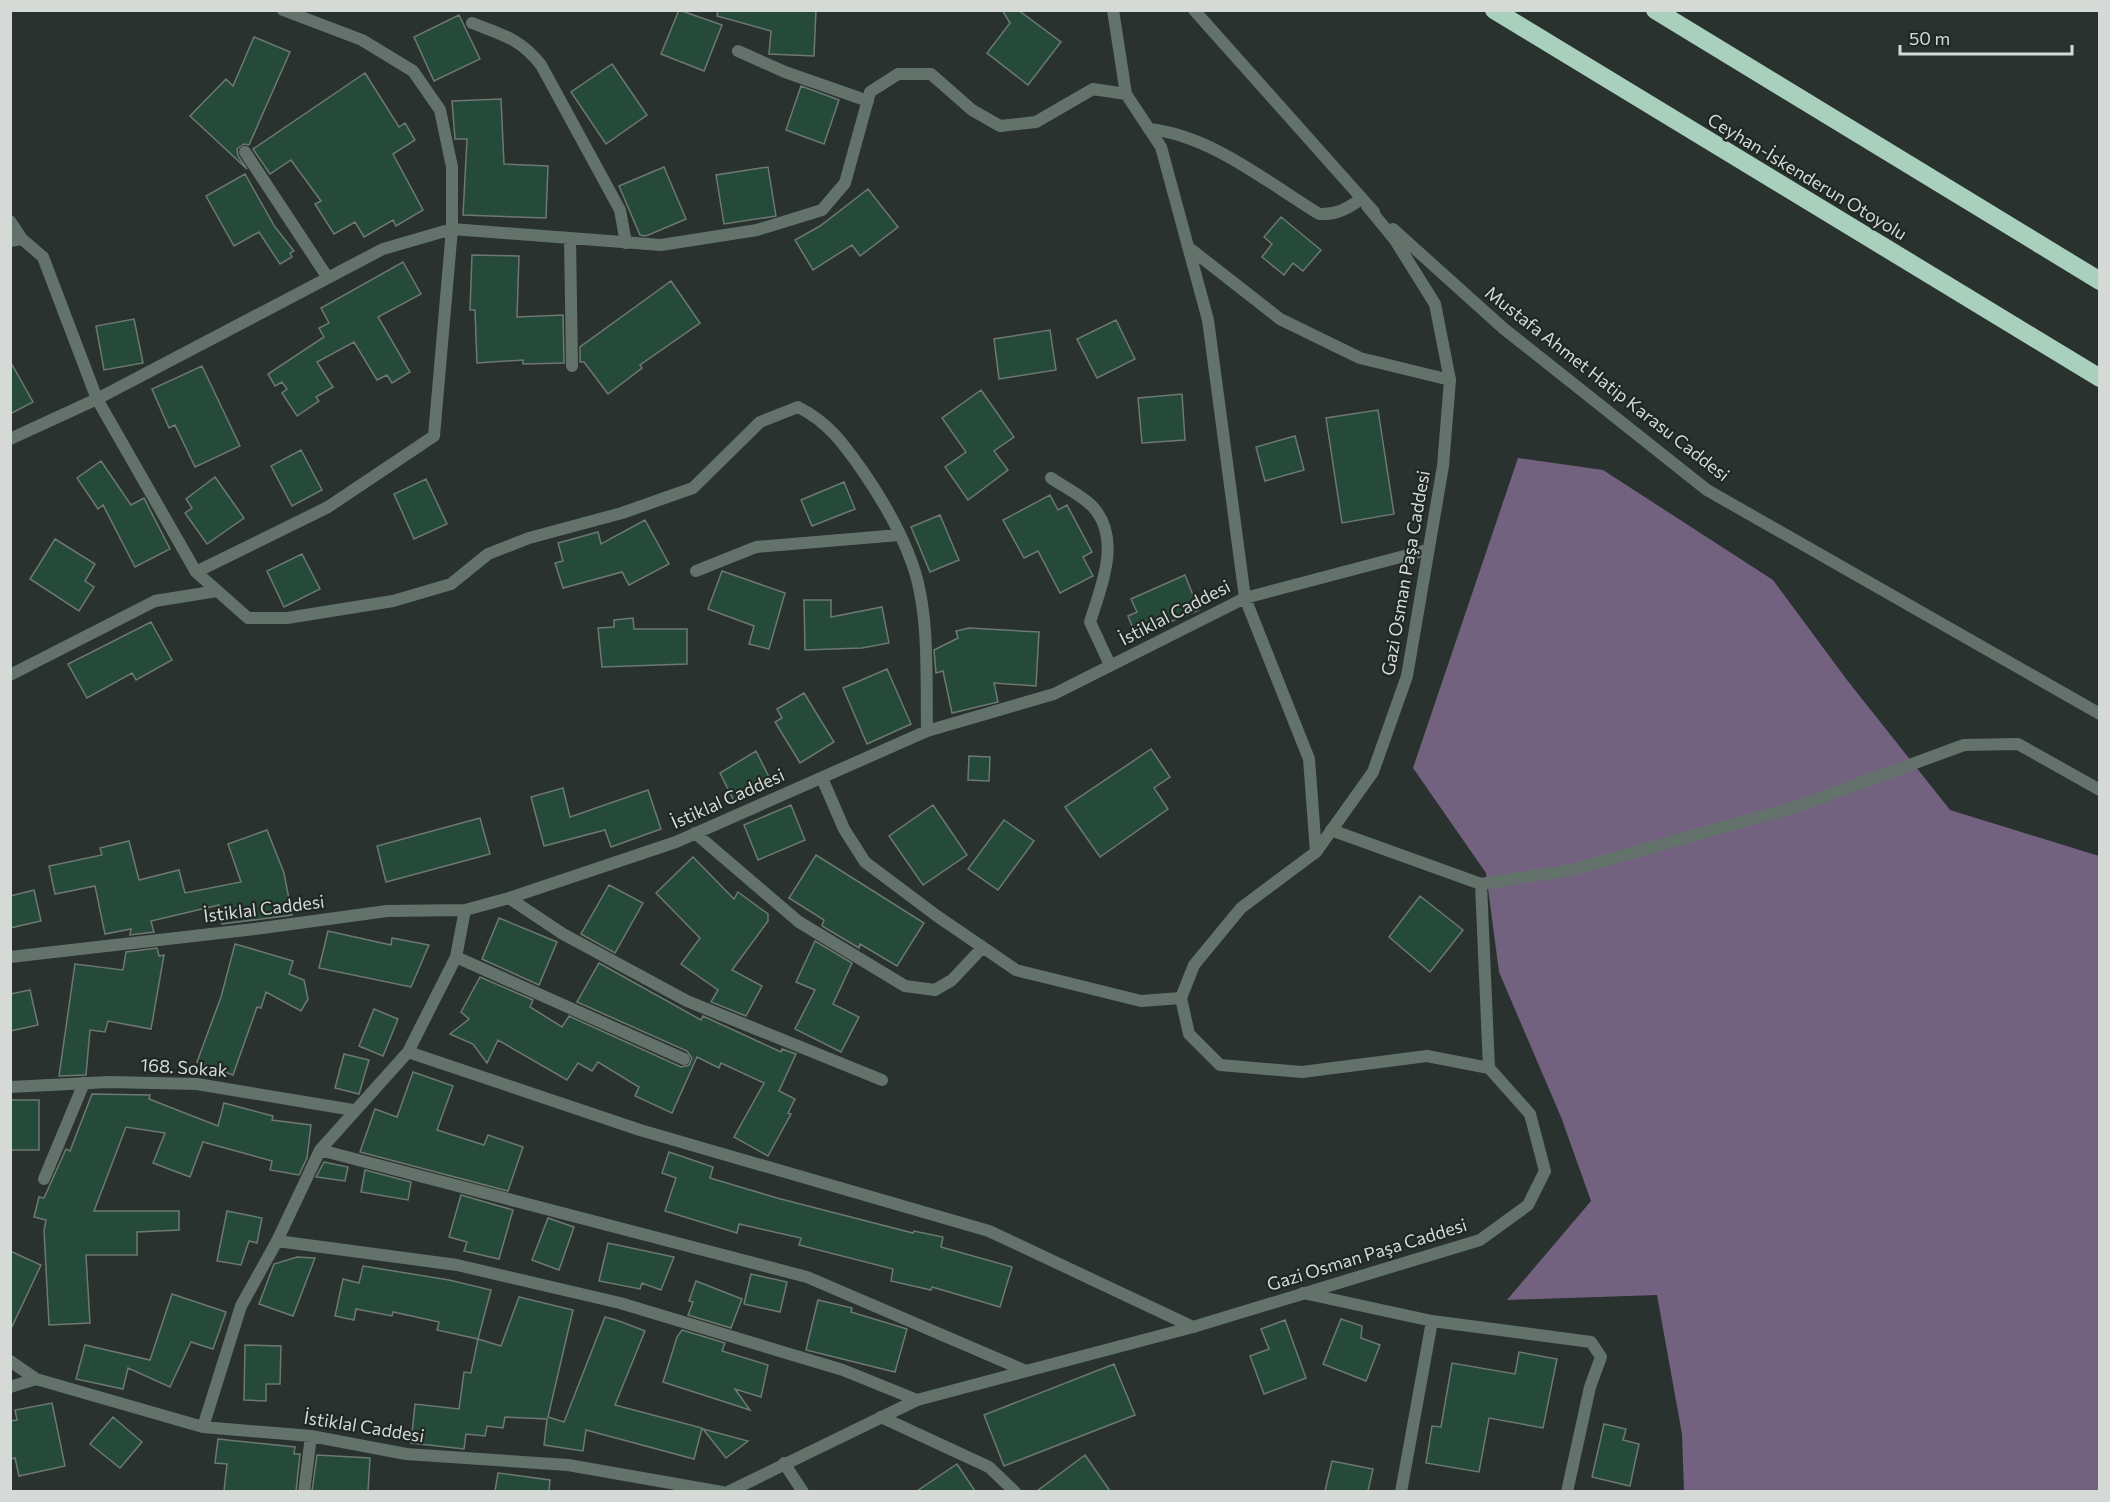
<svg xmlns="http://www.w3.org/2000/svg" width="2110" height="1502" viewBox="0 0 2110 1502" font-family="Commissioner,sans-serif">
<rect width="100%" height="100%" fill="#29322e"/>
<path fill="#73627f" d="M1518 458 1603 470 1773 580 1847 680 1950 810 2099 856V1491H1684L1682 1434 1657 1295 1507 1300 1591 1201 1561 1117 1499 972 1486 873 1413 768Z"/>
<path fill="#264a3a" stroke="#6e7873" stroke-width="1.5" d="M679 10 722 25 704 71 661 54Z
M718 10H816L814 56 769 54 771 31 717 16Z
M1002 10H1018L1061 42 1028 85 987 53 1010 23Z
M459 15 480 59 434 81 414 37Z
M254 37 290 52 249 145 244 144 237 149 238 156 247 169 190 116 226 79 233 86Z
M612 64 647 115 606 144 571 92Z
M365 73 399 127 405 123 415 140 393 154 423 210 396 226 393 220 364 237 355 222 334 234 315 204 321 201 291 160 270 174 253 149Z
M801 86 839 100 824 144 786 130Z
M501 99 504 164 548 166 546 218 463 215 467 139H455L452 101Z
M664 167 686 219 646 236 640 235 619 186Z
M768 167 776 216 724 224 716 175Z
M245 174 275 227 294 251 290 253 292 257 280 264 259 232 234 246 206 196Z
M868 189 898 227 860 256 852 245 813 270 795 240 820 226Z
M1281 217 1321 250 1303 271 1293 263 1284 275 1262 257 1272 244 1264 237Z
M472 255 519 256 517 317 563 315 564 363 523 364V360L477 363 475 310H470Z
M403 262 421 294 378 317 410 372 392 383 387 375 377 380 354 342 317 362 333 387 316 397 319 401 297 416 282 393 287 389 282 382 275 386 268 374 324 337 319 328 329 323 321 308Z
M671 281 700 323 640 365 642 368 608 394 584 362H580V347Z
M134 319 143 363 104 370 96 326Z
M1116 320 1135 359 1097 378 1077 339Z
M1050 330 1056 370 999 379 994 339Z
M10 361 33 402 10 414Z
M202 366 240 446 195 467 175 425 169 428 152 389Z
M981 390 1014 437 994 451 1008 470 968 500 945 467 966 452 942 418Z
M1182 394 1185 440 1142 443 1138 398Z
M1378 410 1394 514 1342 523 1326 418Z
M1295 436 1304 470 1265 481 1256 447Z
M301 450 322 490 292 506 271 466Z
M101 461 131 505 144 498 170 549 135 567 103 505 98 509 77 478Z
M215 477 244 518 207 544 185 513 192 508 186 499Z
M426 479 447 524 414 539 394 494Z
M844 482 855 509 812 526 801 500Z
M1050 495 1058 510 1067 505 1092 552 1083 557 1093 576 1060 593 1038 551 1024 558 1003 520Z
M940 515 959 560 930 572 911 527Z
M645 520 669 564 629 585 622 572 563 588 555 563 563 561 558 543 598 532 601 544Z
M55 539 95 564 85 581 94 587 79 611 30 579Z
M302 554 320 589 284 607 267 571Z
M722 571 785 593 769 649 749 644 754 626 708 609Z
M1185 575 1199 610 1136 636 1128 616 1137 612 1131 599Z
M804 600H831V617L882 607 889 643 862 648 805 650Z
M633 618 634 629H687V664L602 667 598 628 614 627V620Z
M151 622 172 660 136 680 132 673 87 698 68 664Z
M969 628 1039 632 1036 686 994 683 998 702 952 713 943 671 936 673 934 650 958 638 956 631Z
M887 669 911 724 867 744 843 688Z
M804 693 834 742 800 763 775 722 782 718 777 709Z
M1151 749 1170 777 1154 788 1168 809 1100 857 1065 807Z
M756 751 771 781 735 803 720 773Z
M969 756 990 757 989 781 968 780Z
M563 788 570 817 648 790 661 829 611 847 605 830 544 846 531 797Z
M791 805 805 840 758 860 744 825Z
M933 805 967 855 923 885 889 836Z
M480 818 490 854 386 882 377 846Z
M1004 820 1034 841 998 890 968 869Z
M267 830 284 873 292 915 222 924 219 905 151 921 154 932 130 935 131 929 105 934 95 886 55 894 49 866 102 855 100 848 129 841 139 880 179 870 185 893 241 882 228 844Z
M816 855 924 923 897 966 860 944 859 948 822 926 824 920 789 898Z
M693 857 734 899 738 892 768 914V921L732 970 762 986 746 1016 711 1002 718 990 681 964 700 938 656 893Z
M609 885 643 903 615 953 581 934Z
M34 890 41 921 10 928V896Z
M1420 896 1463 930 1430 972 1389 937Z
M499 918 557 942 539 985 482 959Z
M328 931 391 945 392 938 429 945 411 987 319 968Z
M815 941 852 963 833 1004 859 1017 841 1052 795 1029 815 990 796 982Z
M235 944 293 961 289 974 304 980 308 999 301 1011 266 992 261 1008 257 1007 233 1075 197 1062 221 997Z
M157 948 159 956 164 955 151 1029 108 1021 105 1032 90 1030 86 1075 59 1076 75 964 123 970 126 952Z
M599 963 701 1020 703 1016 781 1052 782 1049 796 1054 779 1091 795 1099 788 1113 791 1114 768 1156 734 1137 764 1083 721 1063 719 1068 697 1057 672 1113 635 1096 639 1087 598 1062 592 1071 578 1063 567 1080 498 1040 487 1063 473 1044 450 1034 469 1019 461 1012 480 977 533 1000 530 1007 562 1027 569 1016 681 1067 689 1065 692 1058 687 1051 577 1002Z
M30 990 38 1025 10 1031V994Z
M374 1009 398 1019 383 1056 359 1046Z
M344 1054 369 1060 359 1094 335 1088Z
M413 1072 453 1086 437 1130 484 1145 488 1135 523 1147 508 1191 360 1152 375 1109 397 1117Z
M92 1094 150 1095 149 1099 218 1126 224 1103 273 1116 272 1120 311 1125 307 1158 299 1175 270 1170 272 1161 203 1142 190 1177 153 1163 165 1133 126 1127 94 1211H179V1230L137 1232V1255H86L90 1323 49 1325 44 1230 46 1220 34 1217 39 1197 44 1198 66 1149 70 1151Z
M10 1100H39V1150H10Z
M669 1152 713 1167 710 1178 777 1198 913 1233 914 1231 943 1237 941 1247 1012 1267 1000 1307 932 1287 931 1290 891 1281 893 1269 799 1245 801 1238 739 1224 737 1233 665 1211 676 1178 662 1173Z
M324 1162 348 1167 345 1181 316 1177Z
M365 1170 411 1182 408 1200 361 1192Z
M461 1195 513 1210 499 1259 464 1251 467 1242 449 1237Z
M227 1211 262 1218 257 1243 249 1241 241 1265 217 1261Z
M548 1218 574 1227 559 1270 532 1260Z
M608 1243 674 1257 661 1290 642 1283 640 1289 599 1281Z
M10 1251 41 1265 10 1331Z
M297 1257 315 1258 293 1316 259 1304 274 1264Z
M363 1266 449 1280 491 1290 478 1339 437 1330 439 1322 393 1312 392 1316 356 1309 354 1320 335 1316 343 1279 359 1283Z
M751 1274 787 1282 780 1312 744 1304Z
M696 1281 742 1299 731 1328 688 1315 693 1302 689 1301Z
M172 1294 226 1312 213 1349 191 1342 170 1387 128 1368 123 1389 76 1379 85 1345 150 1360Z
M519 1297 573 1310 548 1417 564 1422 605 1317 619 1321 645 1331 615 1405 702 1428 694 1459 586 1430 583 1451 544 1445 547 1419 505 1417 503 1428 487 1426 485 1436 466 1434 464 1449 411 1443 415 1404 459 1409 464 1372 471 1373 478 1339 501 1346Z
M818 1300 852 1308 851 1312 907 1329 895 1372 806 1350Z
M1341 1319 1362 1326 1361 1338 1380 1345 1366 1381 1323 1364Z
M1285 1320 1306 1378 1264 1394 1250 1356 1269 1349 1261 1329Z
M682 1330 725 1343 722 1351 768 1365 761 1397 735 1389 750 1410 663 1382 677 1337Z
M245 1345 281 1346 280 1384H266V1401L244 1400Z
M1519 1352 1557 1359 1543 1428 1489 1418 1479 1472 1426 1463 1432 1426 1441 1427 1452 1363 1515 1374Z
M1114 1364 1135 1415 1004 1466 984 1415Z
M52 1403 65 1466 19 1476 15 1458 10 1459V1421L17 1420 15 1410Z
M113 1417 142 1442 120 1468 90 1444Z
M1604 1424 1626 1429 1623 1440 1639 1444 1630 1486 1592 1477Z
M703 1429 748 1441 726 1458Z
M218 1439 295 1447 294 1454H300L296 1491H224L227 1464 215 1463Z
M317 1455 370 1458 368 1491H312Z
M1085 1455 1110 1491H1037Z
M1332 1461 1373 1469 1368 1491H1325Z
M957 1464 975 1491H917Z
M498 1473 550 1480 549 1491H495Z"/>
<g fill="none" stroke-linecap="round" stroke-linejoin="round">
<path stroke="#63736b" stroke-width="12" d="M472 23C503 35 521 39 541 65L620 210 626 243
M738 51 785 72 868 101
M1149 129C1210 135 1267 182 1319 214 1336 215 1347 209 1361 199
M44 1179 84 1083"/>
<path stroke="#63736b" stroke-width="12" d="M1113 10 1126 94
M245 152 328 278
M10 221 22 239
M570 238 572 366
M10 241 22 239 43 257 97 399 196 572 248 618H287L393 601 451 584 488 554 529 538 622 513 693 488 760 422 798 407C828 422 843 443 862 470 882 499 900 529 912 563 930 612 926 679 927 731
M1188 247 1280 319 1360 358 1450 380
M10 439 97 399 383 249 452 229 661 245 757 230 822 210 845 183 870 92 898 74H931L972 110 1000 126 1036 122 1093 89 1126 94 1161 147 1208 320 1245 598 1309 759 1316 852
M1051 478C1064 487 1083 496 1093 507 1122 539 1101 587 1090 622L1110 665
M696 571 756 547 899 535
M196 572 328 507 434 436 452 229V167L440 110 413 71 362 40 283 10
M10 675 155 601 217 591
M822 778 844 829 865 862 937 916 1016 970 1141 1001 1181 998
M1331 830 1481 884 1571 870 1795 807 1964 745 2018 744 2100 790
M695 833 799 922 905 986 935 990 952 980 983 947
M1481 884 1489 1068
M509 898 563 934 687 1001 882 1080
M10 957 255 929 387 911 465 910 509 898 676 842 927 731 1054 694 1245 598 1427 550
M456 957 684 1059
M408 1052 640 1130 989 1231 1193 1327
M10 1087 109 1082 197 1084 353 1110
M320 1150 807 1277 1026 1371
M277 1241 457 1265 620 1303 843 1370 917 1400
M1303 1293 1432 1321 1591 1342 1601 1357 1590 1387 1567 1492
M10 1361 36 1379 203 1427 311 1436 406 1454 568 1465 722 1492
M10 1387 36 1379
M881 1417 989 1467 1015 1492
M203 1427 241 1306 277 1241 320 1150 408 1052 456 957 465 910
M784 1463 803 1492
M304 1492 311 1436
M1401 1492 1432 1321"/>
<path stroke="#63736b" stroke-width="12" d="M1194 10 1374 212
M1393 229 1503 328 1707 490 2100 714
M728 1492 917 1400 1193 1327 1480 1240 1528 1205 1545 1171 1530 1114 1489 1068 1427 1056 1302 1072 1220 1065 1189 1034 1181 998 1194 965 1241 908 1316 852 1373 772 1407 676 1443 466 1450 380 1435 304 1395 240 1367 206"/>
<path stroke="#a8d0bd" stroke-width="18" d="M1494 10 2100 378
M1655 10 2100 281"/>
</g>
<g text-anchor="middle" stroke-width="4.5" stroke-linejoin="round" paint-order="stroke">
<g font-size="18" fill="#d5dad7" stroke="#202824">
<text transform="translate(1807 177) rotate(31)" y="6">Ceyhan-İskenderun Otoyolu</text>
<text transform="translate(1607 384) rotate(38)" y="6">Mustafa Ahmet Hatip Karasu Caddesi</text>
<text transform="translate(1406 573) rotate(-80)" y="6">Gazi Osman Paşa Caddesi</text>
<text transform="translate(1175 613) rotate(-27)" y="6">İstiklal Caddesi</text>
<text transform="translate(728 799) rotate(-24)" y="6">İstiklal Caddesi</text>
<text transform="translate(264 909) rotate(-7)" y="6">İstiklal Caddesi</text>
<text transform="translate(184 1068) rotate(4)" y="6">168. Sokak</text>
<text transform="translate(1367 1255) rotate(-17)" y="6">Gazi Osman Paşa Caddesi</text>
<text transform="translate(364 1427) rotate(9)" y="6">İstiklal Caddesi</text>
</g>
</g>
<rect width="2110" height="1502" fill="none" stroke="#d5dad7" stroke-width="24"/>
<path d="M1900 45v9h172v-9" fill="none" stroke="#d5dad7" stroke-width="3"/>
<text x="1909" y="45" font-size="18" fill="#d5dad7" stroke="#202824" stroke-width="4.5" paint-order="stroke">50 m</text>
</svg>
